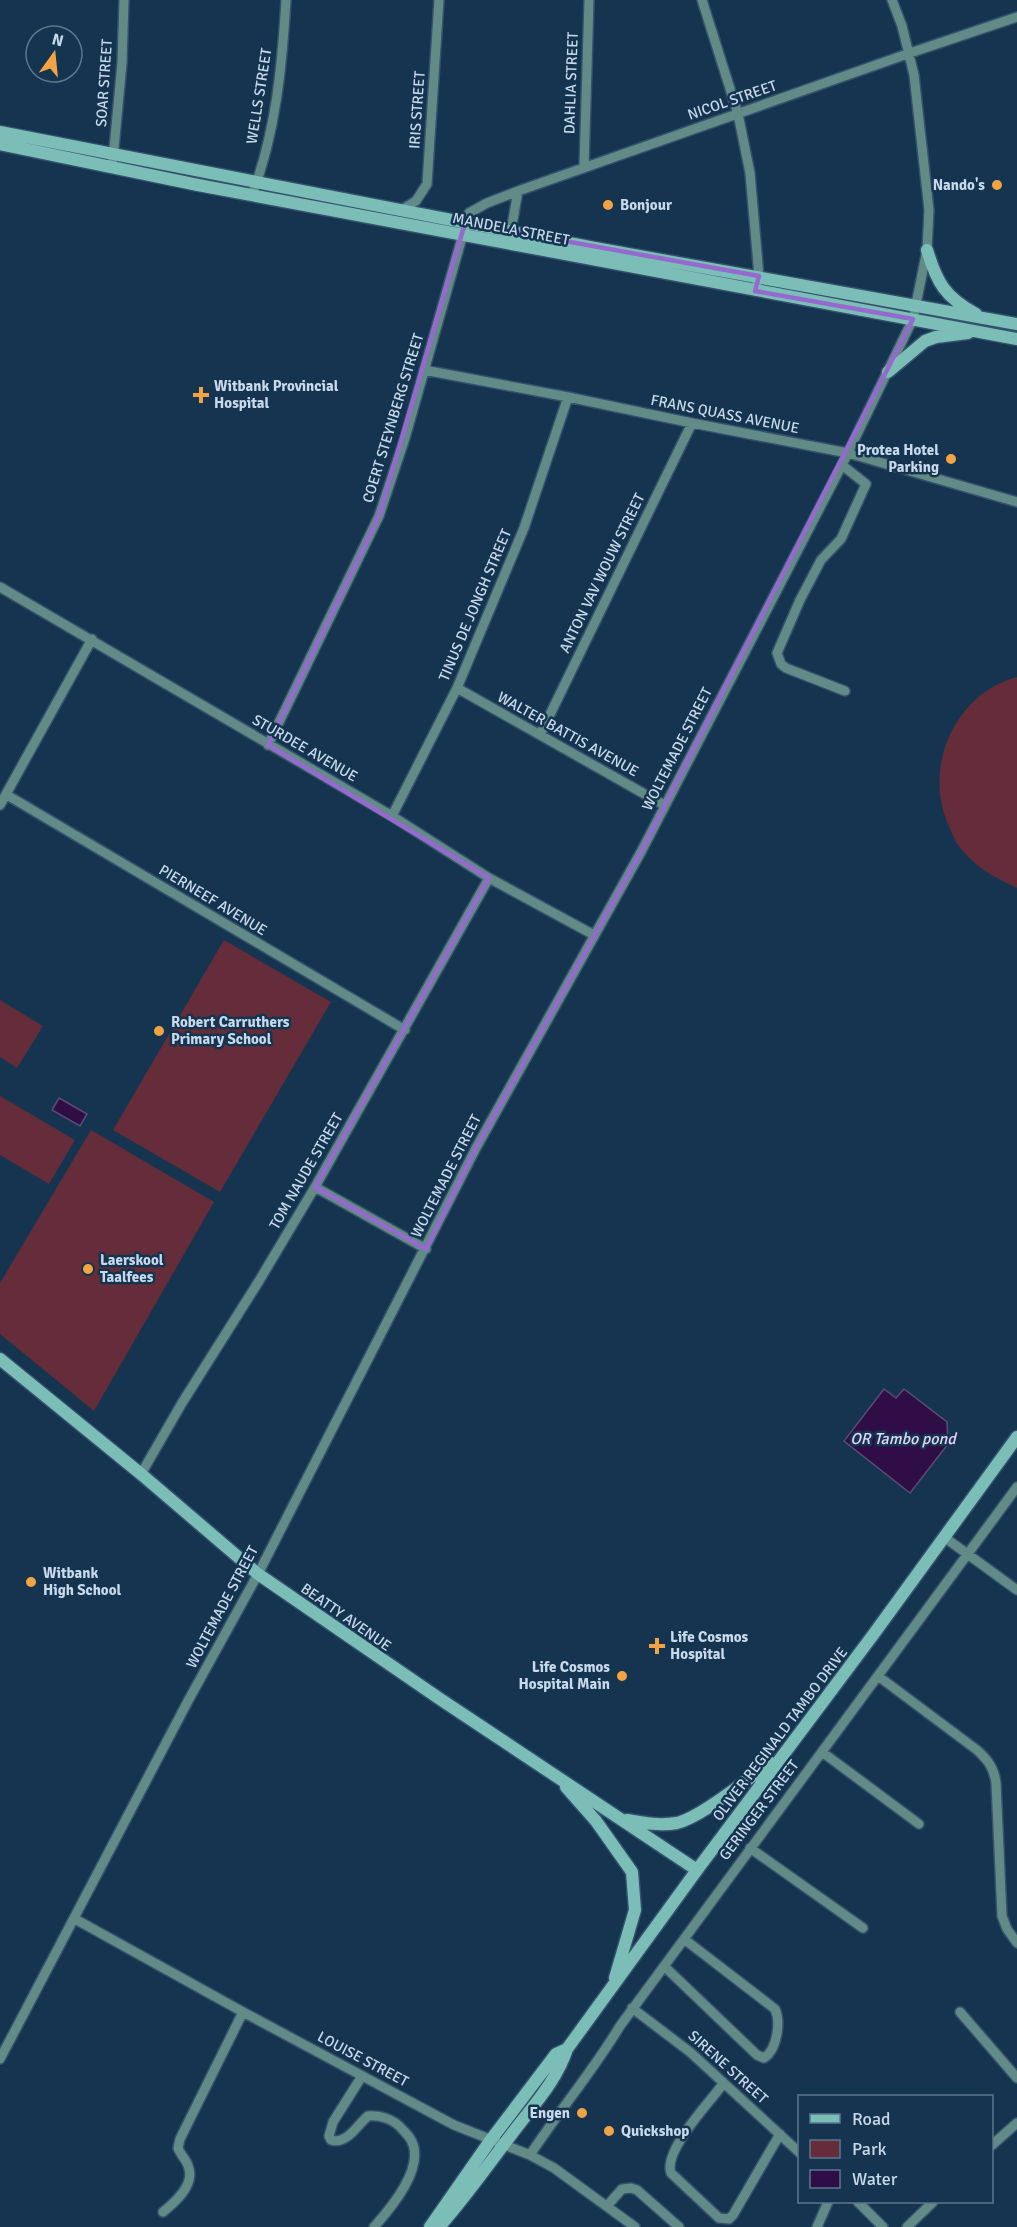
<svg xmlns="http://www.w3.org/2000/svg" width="1017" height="2227" viewBox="0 0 1017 2227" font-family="Signika,sans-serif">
<rect width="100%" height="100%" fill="#153450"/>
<path fill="#642d39" d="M1017 677V888C992 876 976 868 958 845 954 839 951 831 948 824 923 767 955 693 1017 677Z
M224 940 331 1002 220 1192 113 1130Z
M0 1000 43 1026 17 1068 0 1057Z
M0 1096 75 1140 49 1184 0 1155Z
M91 1130 214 1202 94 1411 0 1334V1283Z"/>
<path fill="#2f0d45" stroke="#5d4a77" stroke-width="1.5" d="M59 1098 87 1114 80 1126 52 1110Z
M884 1389 896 1398 904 1389 947 1422 948 1444 910 1493 844 1441Z"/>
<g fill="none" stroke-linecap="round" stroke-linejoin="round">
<g stroke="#35526c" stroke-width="12">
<path id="street" d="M702 0 738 114 750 173 759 276 755 291
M113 159 122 63 124 0
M584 167 589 0
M252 195C276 132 282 66 286 0
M401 210 416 201 427 184 439 0
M511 231 518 191
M424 370 568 397 692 423 848 453 1017 502
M842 465 866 484 841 539 821 560 800 600 777 653 781 664 786 668 845 691
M0 587 392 816 489 878 594 935
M457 688 664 805
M540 735 692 423
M268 745 379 516 405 438 469 213 487 203 518 191 910 53 1017 17
M7 795 405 1030
M0 805 92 639
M392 816 457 688 524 528 568 397
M315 1187 426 1249
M141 1474 182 1403 259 1281 315 1187 489 878
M944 1537 1017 1590
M878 1676 977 1750C988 1760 994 1768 996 1783L1002 1916 1007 1929 1017 1943
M822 1752 919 1824
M750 1848 863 1928
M75 1919 243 2012 454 2125 530 2155 554 2168 635 2227
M664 1966 757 2055 764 2058C777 2050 781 2022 775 2009L684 1939
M632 2008 690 2052 800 2153
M960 2012 1017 2078
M0 2059 188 1701 258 1574 476 1148 641 852 842 465 913 319 927 250 929 210 914 75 902 26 892 0
M362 2076 333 2122 329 2136 331 2140C347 2145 357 2125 368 2116 380 2115 394 2119 402 2129 405 2132 409 2136 411 2140 426 2167 391 2208 374 2227
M723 2084C709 2103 663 2151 671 2173L719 2218 729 2219 733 2215 780 2134
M992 2145 1017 2123
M530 2155C559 2111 593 2071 620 2026L1017 1487
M858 2202 883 2227
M607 2206 622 2189 631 2188 637 2190 679 2227
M163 2212C174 2203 194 2186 189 2169 188 2161 181 2156 178 2148L180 2139 243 2012
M817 2227 828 2202
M907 2227 933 2202"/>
</g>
<g stroke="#35526c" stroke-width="15">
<path id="secondary" d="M0 132 595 248 1017 324
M0 144 198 185 1017 339
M927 250C937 283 945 297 976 314
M888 372 925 341 936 337 968 333
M0 1359 141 1474 258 1574 440 1699 697 1870
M566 1787 596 1821 632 1872 635 1910 615 1978
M627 1820C644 1823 660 1826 677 1823 702 1817 748 1778 771 1763
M430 2227 490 2141 556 2054 567 2049
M439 2227C465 2198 487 2166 511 2135 531 2108 557 2081 567 2049L697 1870 873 1635 1017 1437"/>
</g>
<use href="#street" stroke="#628b87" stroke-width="9"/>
<use href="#secondary" stroke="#7bbeb8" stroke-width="12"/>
</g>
<path fill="none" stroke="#9669ce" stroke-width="4.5" stroke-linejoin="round" d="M465 223 759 276 755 291 913 319 641 852 476 1148 426 1249 315 1187 489 878 268 745 379 516Z"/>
<g fill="#f3a442" stroke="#153450" stroke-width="2">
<circle cx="997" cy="185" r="6"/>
<circle cx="608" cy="205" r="6"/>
<path d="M198 386h6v6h6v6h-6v6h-6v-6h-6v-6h6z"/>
<circle cx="951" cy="459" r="6"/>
<circle cx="159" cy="1031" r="6"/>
<circle cx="88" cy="1269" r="6"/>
<circle cx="31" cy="1582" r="6"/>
<path d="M654 1637h6v6h6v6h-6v6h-6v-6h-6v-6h6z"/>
<circle cx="622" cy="1676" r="6"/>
<circle cx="582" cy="2113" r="6"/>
<circle cx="609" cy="2131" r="6"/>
</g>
<g text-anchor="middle" stroke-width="5" stroke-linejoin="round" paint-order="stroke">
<g font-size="15" fill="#c7d9eb" stroke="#153450">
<text transform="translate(104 83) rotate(-86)" y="5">SOAR STREET</text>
<text transform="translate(571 83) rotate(-88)" y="5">DAHLIA STREET</text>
<text transform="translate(259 96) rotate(-81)" y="5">WELLS STREET</text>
<text transform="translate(732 100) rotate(-19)" y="5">NICOL STREET</text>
<text transform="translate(417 110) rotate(-86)" y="5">IRIS STREET</text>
<text transform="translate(511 229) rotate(11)" y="5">MANDELA STREET</text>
<text transform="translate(725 414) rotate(11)" y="5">FRANS QUASS AVENUE</text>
<text transform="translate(393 418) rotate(-73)" y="5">COERT STEYNBERG STREET</text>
<text transform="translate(602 573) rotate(-64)" y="5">ANTON VAV WOUW STREET</text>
<text transform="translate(475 605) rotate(-67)" y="5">TINUS DE JONGH STREET</text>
<text transform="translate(568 734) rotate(29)" y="5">WALTER BATTIS AVENUE</text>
<text transform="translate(305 748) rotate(30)" y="5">STURDEE AVENUE</text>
<text transform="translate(677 749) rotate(-63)" y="5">WOLTEMADE STREET</text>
<text transform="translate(213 900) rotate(31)" y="5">PIERNEEF AVENUE</text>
<text transform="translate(306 1171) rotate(-60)" y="5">TOM NAUDE STREET</text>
<text transform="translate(446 1176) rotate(-63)" y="5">WOLTEMADE STREET</text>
<text transform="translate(222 1607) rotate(-62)" y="5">WOLTEMADE STREET</text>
<text transform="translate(346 1617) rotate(35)" y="5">BEATTY AVENUE</text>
<text transform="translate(780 1734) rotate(-53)" y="5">OLIVER REGINALD TAMBO DRIVE</text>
<text transform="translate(759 1810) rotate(-53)" y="5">GERINGER STREET</text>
<text transform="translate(363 2059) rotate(28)" y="5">LOUISE STREET</text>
<text transform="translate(728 2067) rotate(42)" y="5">SIRENE STREET</text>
</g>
<g font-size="15" font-weight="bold" fill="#c7d9eb" stroke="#153450" text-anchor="start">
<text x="985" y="190" text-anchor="end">Nando's</text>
<text x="620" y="210">Bonjour</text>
<text x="214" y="391">Witbank Provincial<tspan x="214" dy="17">Hospital</tspan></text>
<text x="939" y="455" text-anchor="end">Protea Hotel<tspan x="939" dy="17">Parking</tspan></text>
<text x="171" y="1027">Robert Carruthers<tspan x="171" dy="17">Primary School</tspan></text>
<text x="100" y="1265">Laerskool<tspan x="100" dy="17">Taalfees</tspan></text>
<text x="43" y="1578">Witbank<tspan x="43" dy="17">High School</tspan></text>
<text x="670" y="1642">Life Cosmos<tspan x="670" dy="17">Hospital</tspan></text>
<text x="610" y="1672" text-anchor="end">Life Cosmos<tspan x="610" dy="17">Hospital Main</tspan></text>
<text x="570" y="2118" text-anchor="end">Engen</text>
<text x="621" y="2136">Quickshop</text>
</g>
<g font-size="16" font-style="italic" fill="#e7d4f9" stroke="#153450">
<text x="903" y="1444">OR Tambo pond</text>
</g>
</g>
<rect x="798" y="2095" width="195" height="108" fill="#153450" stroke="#5c768e" stroke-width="1.5"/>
<rect x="810" y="2114" width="30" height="9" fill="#7bbeb8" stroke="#5c768e" stroke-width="1.5"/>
<text x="852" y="2125" font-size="18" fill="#c7d9eb">Road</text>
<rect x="810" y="2140" width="30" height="18" fill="#642d39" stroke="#5c768e" stroke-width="1.5"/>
<text x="852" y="2155" font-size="18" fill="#c7d9eb">Park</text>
<rect x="810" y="2170" width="30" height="18" fill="#2f0d45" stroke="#5c768e" stroke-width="1.5"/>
<text x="852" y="2185" font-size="18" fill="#c7d9eb">Water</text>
<g transform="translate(54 54) rotate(15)"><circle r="28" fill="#153450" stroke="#5c768e" stroke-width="1.5"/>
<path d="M0-4.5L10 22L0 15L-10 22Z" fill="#f3a442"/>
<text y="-9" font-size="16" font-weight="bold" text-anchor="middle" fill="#c7d9eb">N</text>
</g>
</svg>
